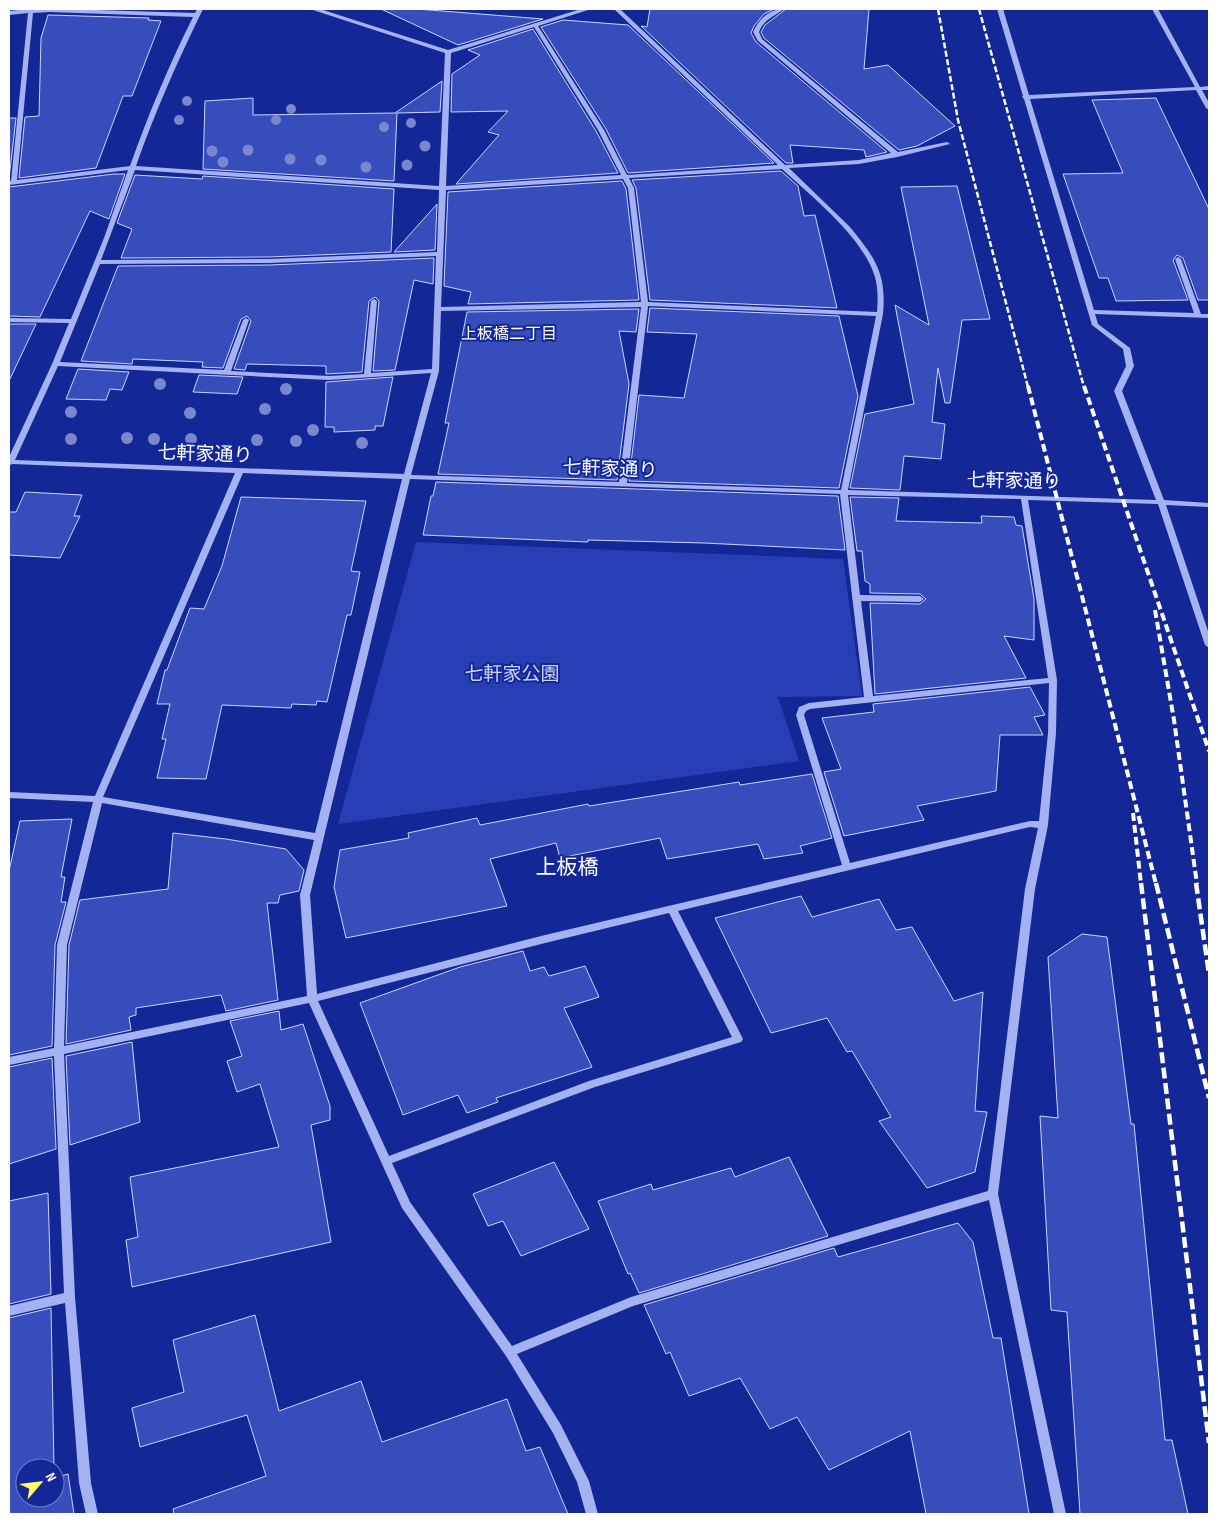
<svg xmlns="http://www.w3.org/2000/svg" width="1218" height="1523" viewBox="0 0 1218 1523" font-family="'Sofia Sans Condensed','Noto Sans JP',sans-serif">
<rect width="100%" height="100%" fill="#142796"/>
<path fill="#273eb5" d="M416 542 843 559 862 696 778 697 799 761 338 824Z"/>
<path fill="#384dbc" stroke="#cdd5fd" d="M381 9H417L543 19 458 45Z
M650 9H774L764 14 754 26 751 33 756 42 887 152 866 157 864 150 790 145 793 163H786L641 26 647 27Z
M786 9H869L864 69 888 65 955 126 917 146 899 150 764 38 761 32 765 25Z
M48 15 149 18 148 20 161 21 132 96H123L96 168 19 178 25 117 39 116 41 38Z
M563 20 628 25 774 163 628 173 606 129 541 27Z
M533 29 596 131 618 173 456 184 499 135 488 132 508 111 451 112 452 74 480 55 468 50Z
M442 81 440 112 397 113 394 181 203 169 205 101 253 98V115L395 113Z
M1156 98 1209 209V300H1198L1183 258 1177 255 1173 260 1188 300 1116 301 1108 278H1099L1063 174 1123 173 1092 100Z
M9 118H16L9 179Z
M781 171 798 186 804 216 815 215 837 308 650 300 636 188 632 180Z
M114 174H125L109 219 90 211 40 317 9 316V187Z
M135 175 202 179 203 176 394 189 391 252 269 257 121 258 132 229 117 223Z
M622 181 626 189 639 300 468 304 471 292 444 286 448 192Z
M957 186 990 319 962 320 950 403H945L938 368 932 422 945 424 941 459 904 456 900 490 850 488 865 414 914 404 895 305 929 325 901 187Z
M437 204 435 250 394 252 429 213Z
M434 258 433 284 414 280 395 370 373 371 379 301 375 297 369 301 362 372 326 374V366L247 364 245 370 234 369 251 321 247 316 241 319 223 368 202 367 203 362 133 359 132 364 81 361 118 266 269 265Z
M650 308 839 316 858 396 839 488 629 481 639 395 684 398 697 334 647 332Z
M639 309 636 332 619 331 629 384 617 480 438 474 449 423H445L467 312Z
M9 324H36L9 381Z
M78 369 129 372 122 390 110 389 106 400 66 399Z
M199 375 243 377 237 394 193 392Z
M393 377 383 426H375V430L334 432V427H325L326 382Z
M436 482 838 496 845 550 704 543 588 540V542L423 535 431 496H433Z
M25 492 82 495 74 516H80L60 558 9 555V512H16Z
M241 497 366 501 351 571 360 572 351 615H347L327 702 317 701 316 705 292 704 291 708 222 705 206 779 157 778 166 739H162L170 704H157L165 670H167L190 608 204 609 222 566Z
M850 497 899 498 896 521 982 523 981 516 1014 517 1016 525 1022 526 1034 599V640L1004 636 1026 678 875 694 870 603 920 604 926 599 920 594 870 593V584L865 581 862 551H857Z
M1030 687 1045 715 1034 717 1043 735H1000L996 791 917 806 924 820 844 836 824 772 841 769 822 718 874 712 873 704Z
M812 774 832 838 800 846 803 853 764 859 758 844 667 859 660 838 560 858 556 843 490 859 507 906 346 938 334 887 340 850 409 838 408 833 477 818 480 825 588 804 589 806 739 782 740 785Z
M72 819 61 877H65L61 902H66L55 945 52 1046 9 1055V871L20 821Z
M173 833 226 839 286 849 304 870 299 891 280 895 278 903H267L278 1000 226 1011 221 995 136 1008V1015L129 1017 131 1030 66 1044 69 945 80 900 168 889Z
M801 896 812 917 879 899 896 930 912 927 954 1001 983 992 975 1111 987 1112 975 1172 927 1188 879 1121 891 1117 852 1051 847 1052 827 1018 771 1033 715 918Z
M1082 934 1107 937 1131 1124H1134L1165 1440H1172L1188 1514H1080L1067 1312 1051 1310 1040 1116 1058 1118 1048 957Z
M523 951 530 971 544 967 549 976 585 966 599 997 564 1008 592 1067 496 1098 498 1102 467 1113 458 1095 403 1115 360 1003 460 967Z
M279 1011 281 1030 303 1024 330 1106V1120L311 1125 331 1242 132 1287 126 1240 138 1237 130 1177 279 1147 260 1084 237 1092 227 1061 242 1056 230 1021Z
M132 1042 140 1122 70 1145 66 1056Z
M52 1058 56 1149 9 1164V1067Z
M789 1157 828 1236 639 1293 630 1273 628 1274 598 1201 651 1184 653 1190 731 1168 735 1177Z
M554 1162 589 1229 521 1256 503 1221 488 1226 473 1194Z
M48 1193 51 1294 9 1304V1201Z
M958 1223 973 1242 993 1338H1001L1029 1514H926L910 1431 829 1470 797 1417 770 1429 740 1378 689 1396 670 1352 666 1354 644 1305 834 1248 838 1257Z
M51 1308 54 1468H25V1498H55V1478L68 1474 74 1514H9V1318Z
M255 1315 279 1411 361 1381 382 1442 507 1399 526 1451 540 1447 568 1514H174L173 1509 266 1476 247 1415 140 1447 132 1408 184 1392 173 1340Z"/>
<g fill="none" stroke-linecap="round" stroke-linejoin="round">
<path fill="#a5b2f2" fill-rule="evenodd" d="M28 9H63L195 13 197 9H203C178 60 155 112 136 166L439 186 445 53 313 10 312 9H320L448 50 581 9H589L588 10 538 26 604 130 627 175 778 165 614 9H620L785 165 859 160 891 153 758 41 753 32C759 19 769 9 784 9 774 17 764 19 759 32L762 39 898 152 947 142 950 144 897 157 859 164 789 168 849 226C874 256 887 273 883 314L848 490 1156 500 1114 391 1126 366 1123 349 1092 325 1024 99 1022 97 1023 96 997 9H1003L1029 95 1195 87 1152 9H1158L1200 87 1209 86V90H1202L1209 103V110L1206 108 1196 90 1030 99 1094 310 1194 313 1175 259 1178 257 1181 259 1201 314H1209V318L1095 314 1098 324 1130 348 1134 366 1122 391 1164 500 1209 503V507L1166 505 1209 634V648L1205 645 1158 504 1028 500 1057 680 1056 733 1048 825 1035 889 998 1194 1066 1514H1054L989 1200 633 1306 517 1354 561 1425 589 1481 598 1514H586L577 1482 553 1433 506 1356 402 1208 309 1003 64 1054 75 1297 91 1483 98 1514H86L79 1483 65 1303 9 1316V1306L64 1293 54 1056 9 1065V1057L54 1048 57 945 93 802 9 798V792L95 796 235 473 12 464 9 466V457L52 364 69 323 9 322V318L71 319 104 238 128 170 9 185V181H11L28 13 9 15V11ZM50 12 193 17C169 65 148 115 130 166L17 180 33 13ZM534 27 598 130 621 175 446 186 451 53ZM782 169C812 197 863 237 875 277 878 288 878 300 877 312L648 302 634 188 629 178ZM135 170 439 190 437 252 269 259 101 260ZM623 179 628 188 641 302 441 307 446 190ZM436 256 432 369 371 373 377 301 374 299 371 301 364 374 329 376 231 371 249 320 246 318 243 320 224 370 60 362 100 264 269 263ZM648 306 876 316 841 490 627 483ZM641 307 619 482 411 475 439 371 441 311ZM58 366 329 380 431 373 404 474 15 460ZM243 473 402 479 315 833 103 797ZM410 479 840 494 864 697 809 703 799 707 796 715 842 865 545 935 317 994 310 895ZM848 495 1021 499 1048 678 873 696 861 601 920 602 924 599 920 596 860 595ZM1049 683 1048 733 1039 821H1030L850 863 804 715 806 711 810 709ZM102 803 314 840 300 895 307 996 64 1046 67 945ZM1030 827 1038 828 1025 889 988 1191 631 1297 512 1346 410 1202 392 1163 595 1087 741 1042 743 1039 678 911ZM669 913 732 1037 589 1081 389 1156 318 1001 545 943Z"/>
<path stroke="#fff" stroke-width="2.5" stroke-dasharray="6 2.5" stroke-linecap="butt" d="M938 9 958 120 1028 387
M979 9 1084 387"/>
<path stroke="#fff" stroke-width="4" stroke-dasharray="8 4" stroke-linecap="butt" d="M1028 386 1156 884
M1084 386 1209 751
M1155 610 1174 720 1197 884
M1133 813 1141 884"/>
<path stroke="#fff" stroke-width="4.5" stroke-dasharray="11 4.5" stroke-linecap="butt" d="M1141 883 1209 1443
M1156 883 1209 1098
M1196 883 1209 974"/>
</g>
<g fill="#7a87cf">
<circle cx="187" cy="101" r="5"/>
<circle cx="291" cy="109" r="5"/>
<circle cx="179" cy="120" r="5"/>
<circle cx="276" cy="120" r="5"/>
<circle cx="411" cy="123" r="5"/>
<circle cx="384" cy="127" r="5"/>
<circle cx="425" cy="146" r="5.5"/>
<circle cx="248" cy="150" r="5.5"/>
<circle cx="212" cy="151" r="5.5"/>
<circle cx="290" cy="159" r="5.5"/>
<circle cx="321" cy="160" r="5.5"/>
<circle cx="223" cy="162" r="5.5"/>
<circle cx="407" cy="165" r="5.5"/>
<circle cx="366" cy="167" r="5.5"/>
<circle cx="160" cy="384" r="6"/>
<circle cx="286" cy="389" r="6"/>
<circle cx="265" cy="409" r="6"/>
<circle cx="71" cy="412" r="6"/>
<circle cx="190" cy="413" r="6"/>
<circle cx="313" cy="430" r="6"/>
<circle cx="127" cy="438" r="6"/>
<circle cx="71" cy="439" r="6"/>
<circle cx="154" cy="439" r="6"/>
<circle cx="191" cy="439" r="6"/>
<circle cx="257" cy="440" r="6"/>
<circle cx="296" cy="441" r="6"/>
<circle cx="362" cy="443" r="6"/>
</g>
<g text-anchor="middle" stroke-width="4" stroke-linejoin="round" paint-order="stroke">
<g font-size="16" fill="#fff" stroke="#142796">
<text x="509" y="339">上板橋二丁目</text>
</g>
<g font-size="19" fill="#fff" stroke="#142796">
<text transform="translate(205 453) rotate(2)" y="7">七軒家通り</text>
<text transform="translate(610 468) rotate(2)" y="7">七軒家通り</text>
<text transform="translate(1014 480) rotate(1)" y="7">七軒家通り</text>
</g>
<g font-size="19" fill="#cdd5fd" stroke="#142796">
<text x="512" y="680">七軒家公園</text>
</g>
<g font-size="21" fill="#fff" stroke="#142796">
<text x="567" y="874">上板橋</text>
</g>
</g>
<rect width="1218" height="1523" fill="none" stroke="#ffffff" stroke-width="20"/>
<g transform="translate(40 1483) rotate(62)"><circle r="24" fill="#142796" stroke="#727dc0"/>
<path d="M0-4L9 19L0 12L-9 19Z" fill="#ffff66"/>
<text y="-8" font-size="14" font-weight="bold" text-anchor="middle" fill="#ffffff">N</text>
</g>
</svg>
